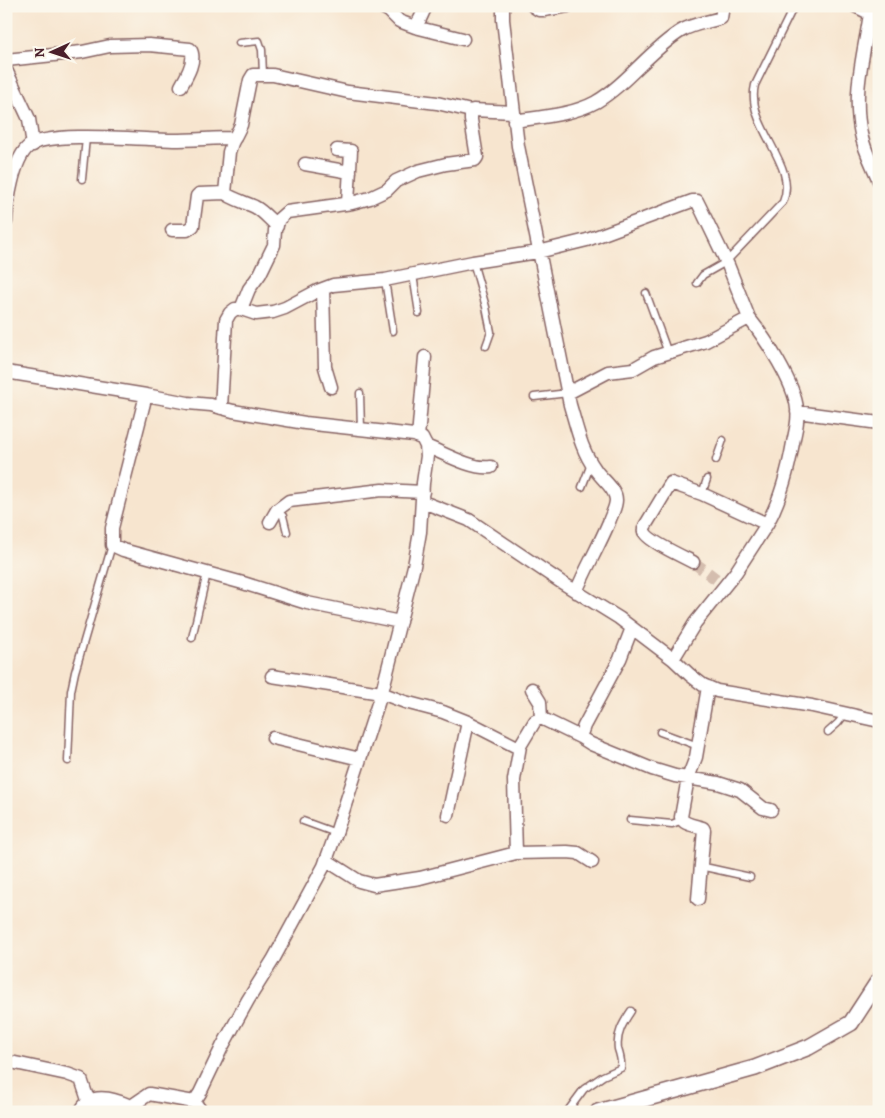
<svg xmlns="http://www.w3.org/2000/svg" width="885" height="1118" viewBox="0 0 885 1118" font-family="Alegreya,serif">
<rect width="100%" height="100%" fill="#fbf7ec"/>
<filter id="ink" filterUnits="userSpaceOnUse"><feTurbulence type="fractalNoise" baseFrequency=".02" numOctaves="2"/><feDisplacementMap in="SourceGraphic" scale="10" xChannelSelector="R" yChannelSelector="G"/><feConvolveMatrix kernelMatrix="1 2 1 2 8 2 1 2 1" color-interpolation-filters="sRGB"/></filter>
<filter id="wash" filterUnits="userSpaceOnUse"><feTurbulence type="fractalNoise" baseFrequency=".0096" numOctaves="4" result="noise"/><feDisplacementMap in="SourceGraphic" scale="20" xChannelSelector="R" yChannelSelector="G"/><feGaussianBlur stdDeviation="1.12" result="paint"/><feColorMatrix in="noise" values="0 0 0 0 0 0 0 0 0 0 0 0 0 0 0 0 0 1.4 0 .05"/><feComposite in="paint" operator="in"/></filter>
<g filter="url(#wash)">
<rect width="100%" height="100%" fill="#f7e5cf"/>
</g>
<g filter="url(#ink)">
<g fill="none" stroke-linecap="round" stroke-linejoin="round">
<path stroke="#d4bdae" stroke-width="12" stroke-dasharray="12 6" stroke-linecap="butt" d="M693 562 716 579"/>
<g stroke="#876464" stroke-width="9">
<path id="service" d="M239 43 259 41 262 50 263 75
M82 179 86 138
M473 262 486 307 491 332 486 346
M413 275 419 313
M385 280 393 331
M697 283 703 275 726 262 783 202C799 164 745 126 755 85L794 6
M646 293 668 353
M360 393 361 429
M534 397 568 393
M716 460 723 440
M582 487 591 464
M702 494 707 479
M277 510 283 516 287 532
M192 638 207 573
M660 732 698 746
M828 732 838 723 845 714
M68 761 71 691 75 672 112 545
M630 820 672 824 682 820
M303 821 336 833
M700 866 750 877
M567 1112 584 1089 603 1076 621 1068C622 1061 620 1055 618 1049 616 1034 623 1023 631 1011"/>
</g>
<g stroke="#876464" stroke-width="15">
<path id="minor" d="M380 6 389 11 399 21 415 27 420 19 426 6
M503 6V20L518 146 570 405C577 428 581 450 595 469 601 479 616 488 616 500 616 508 611 515 609 522 599 546 586 568 576 592
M533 6 539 10H544L568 6
M855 6 879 18
M870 14C864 54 852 93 861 134 864 150 873 166 879 181
M415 27 463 39
M6 60 82 52 110 46 149 45 190 49C197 59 187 76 181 86
M6 70 29 119 33 145
M514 121C541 117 572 115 596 102 628 83 650 50 681 31 692 24 708 22 721 18L723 6
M337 150 351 151 348 203
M305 164 350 172
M6 222C7 203 13 159 29 146 49 130 145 140 173 140 194 140 214 138 235 138
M277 226C270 220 263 211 255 207 247 203 230 198 225 193L229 152 232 143 241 125 250 80 253 75H273L348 92 437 103 471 111
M172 230H187L193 226 197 196 199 194 225 193
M323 289 325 367 331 387
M241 309 249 289 260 274 274 245 275 230 279 219 287 212 352 203 370 198 387 190 396 181 418 171 446 164 475 160 477 157 471 120V111L473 110 513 112
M6 372 146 395 188 403 211 405 233 411 305 423 414 435 422 438 426 446 427 456 423 483 420 532 414 566 383 688 336 833 324 866 273 960 248 1000 222 1047 200 1093 194 1102 202 1112
M568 393 608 372 633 369 654 357 706 341 749 318C765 338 795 384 797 409 799 421 795 432 793 443 788 471 781 499 767 524L702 494 671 483 645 526C644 528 643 531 645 533 649 541 683 557 693 562
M146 395 112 528V545L123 550 243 583 307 603 400 622
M221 408 226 320 230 313 235 309H241L256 314 273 312 285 308 317 291 333 285 385 280 473 262 538 252 587 240 692 201H697L700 207 728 265 749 318
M797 412 879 423
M418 437 425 357
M426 446C443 453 473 470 491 467
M423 502 469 520 561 582 619 618 673 659 690 675 703 685 717 691 812 706 879 721
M270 522 277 510 289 501 382 490 423 492
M632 628 620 659 584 726 580 737 591 744 652 769 675 776 718 783 740 790 763 808 771 810
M673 659 695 623 736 572 767 524
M272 676 381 693 405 702 443 712 468 722 517 747 520 746 535 721 541 718 580 737
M532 689 540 702 541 718
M273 738 360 759
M448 815 468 722
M516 853 567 852 578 853 592 862
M326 860 359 881 374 885 420 878 516 853 514 780 520 746
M698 899 704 830 703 828C695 825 683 825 681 817L688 778 696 757 708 687
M6 1061 67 1074 81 1079 89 1103
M130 1107 149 1094 194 1102"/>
</g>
<g stroke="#876464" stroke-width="18">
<path id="tertiary" d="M82 1112C93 1089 123 1104 140 1112
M598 1112 755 1068 809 1047 851 1023 879 980"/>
</g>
<use href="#service" stroke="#fff" stroke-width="6"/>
<use href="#minor" stroke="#fff" stroke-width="12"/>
<use href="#tertiary" stroke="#fff" stroke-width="15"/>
</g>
</g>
<rect width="885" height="1118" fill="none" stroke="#fbf7ec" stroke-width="25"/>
<g transform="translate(52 52) rotate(267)" stroke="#fbf7ec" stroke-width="4" paint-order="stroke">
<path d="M0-4L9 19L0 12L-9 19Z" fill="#4a1f2b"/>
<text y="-8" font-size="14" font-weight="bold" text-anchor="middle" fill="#4a1f2b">N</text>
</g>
</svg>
